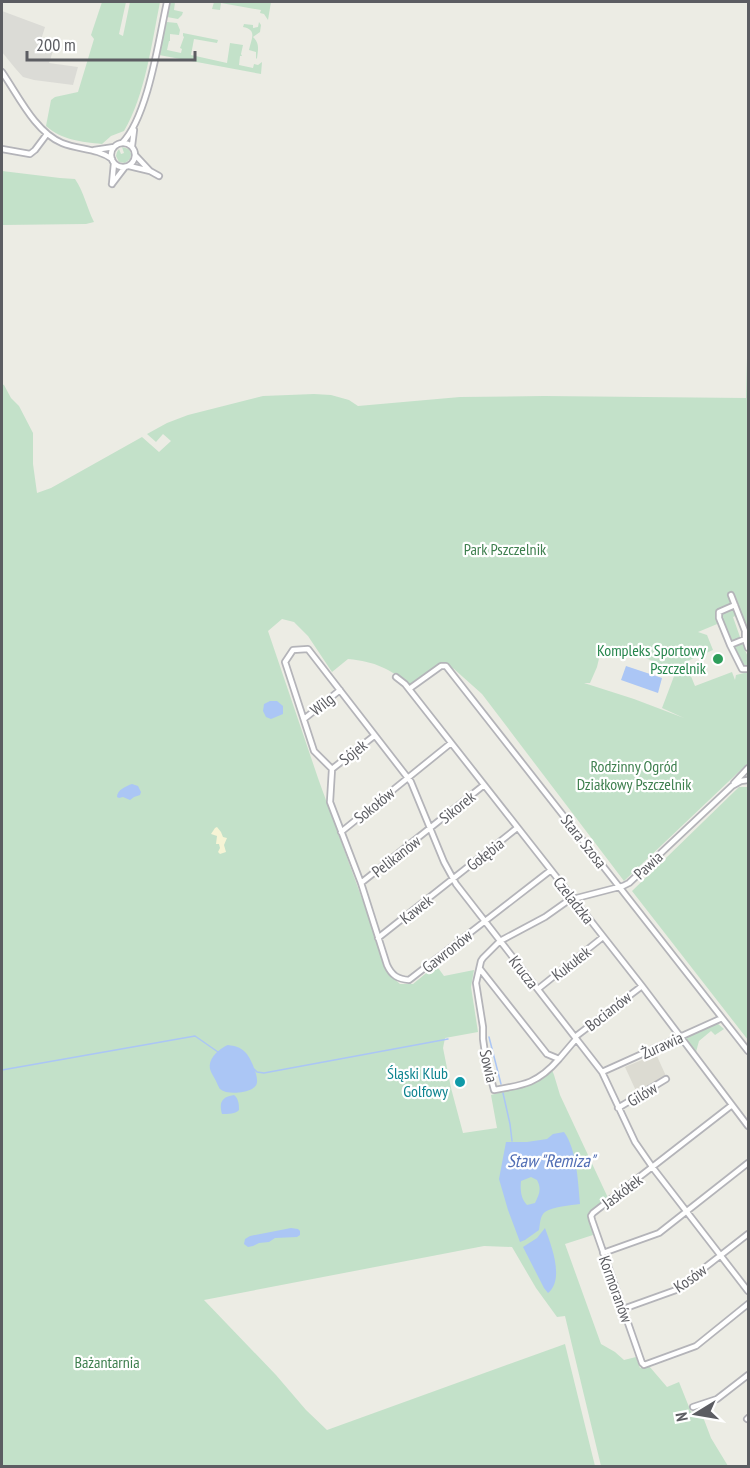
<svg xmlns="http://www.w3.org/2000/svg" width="750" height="1468" viewBox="0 0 750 1468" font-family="'PT Sans Narrow',sans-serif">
<rect width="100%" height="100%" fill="#ecece4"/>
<path fill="#dbdbd6" d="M2 11 45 27 40 43 54 48 49 63 78 67 73 85 34 80 23 77 15 68 2 52Z"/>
<path fill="#dcdbd2" d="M656 1054 666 1076 637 1093 625 1067Z"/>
<path fill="#c3e1c9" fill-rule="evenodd" d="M102 2H126L119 34 123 36 130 2H160C152 42 145 96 124 131L111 136 102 144C81 142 62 140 46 126L51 100 55 97 78 92 94 39 91 35Z
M170 2H175L174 10 183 12 182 15 178 19 167 17Z
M214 2H271L268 20 264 14 260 13 261 10 221 3 220 10 212 9Z
M167 22 177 23 180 30 179 35 170 34V41H169L167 50 181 53 182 49 180 48 184 37 183 36V33L218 40 217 43 194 39 191 55 227 63 230 43 243 45 241 54 242 56H240L239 65 253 68 254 64 258 65 262 62 261 74 159 55 165 23Z
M259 22 261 25 260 32 253 37C260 43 258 50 257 58L256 59V52L249 50C251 39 258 30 243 27L244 24 253 25V28L258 27Z
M122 147 129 149 131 154 130 159 125 163 119 162 116 156 117 152 119 149 121 154 124 153Z
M2 171 60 178 75 179C84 192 87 208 94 222L86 224 2 225Z
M747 358H748V635L741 614 733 617 740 637V639L730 641 722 622 698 632 707 635 713 650 685 662 695 686 732 672 735 680 736 675 748 672V763L624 881 482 694 454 669 442 662 410 686C389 668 376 662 348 659L332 672 308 636 294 622 282 619 268 631 319 781 372 926 385 966 389 974 400 984H413L436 965 444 976 474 970 471 987 478 1032 445 1038 443 1048 451 1088 463 1133 497 1128 491 1095 534 1083 552 1070 554 1075 560 1095 609 1200 589 1215 593 1235 565 1244 601 1344 615 1352 624 1360 636 1357 640 1368 649 1366 667 1387 679 1382 691 1412 700 1409 711 1438 728 1466H601L565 1316 557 1317 536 1288 512 1247 484 1246 204 1300 276 1375 306 1410 327 1430 565 1344 595 1466H2V384L4 385 11 398 19 406 33 433V464L37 493 51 488 142 437 159 452 171 441 163 434 156 442 147 434 167 423 188 415 263 396 314 394 331 395 349 400 358 406 460 397 544 396 746 398ZM620 647 676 671 662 708 684 718 634 699 584 683H590L597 667 601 650 603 648C609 650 615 650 620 647Z
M742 643 748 657V665L747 667 741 665 733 648Z
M739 787H748V1040L632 891Z
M717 1023 724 1029 715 1035 711 1031 699 1041 696 1052H695L685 1039 686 1037Z"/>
<path fill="#f6f4d5" d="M217 827 221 832 223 837 227 838 224 845 226 852 220 854 218 852 220 848 219 844H216L217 836 211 834 215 828Z"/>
<path fill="#abc6f5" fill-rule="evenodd" d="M626 666 662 678 658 693 621 680Z
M270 701H277L283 706V714L271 719 266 717 263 711 264 704Z
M132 784 138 786 141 792 140 795 134 797 130 800 123 797 119 798 117 797C117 790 126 786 132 784Z
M228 1045C235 1046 240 1047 245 1052 250 1056 258 1075 257 1082 257 1085 255 1087 252 1089 244 1093 227 1095 220 1089 219 1088 217 1083 216 1081 214 1077 211 1073 210 1069 208 1058 220 1048 228 1045Z
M234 1095C239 1099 239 1105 239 1110 236 1114 228 1114 222 1114 219 1103 221 1097 234 1095Z
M564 1132C577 1150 578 1182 580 1204 571 1205 552 1207 545 1212 540 1215 540 1225 539 1230L525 1240 520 1242 508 1210 499 1179 506 1142H527L547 1139 553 1134ZM531 1177 537 1180C542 1189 539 1195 535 1203L527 1205C521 1199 520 1190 521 1181Z
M291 1228 298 1229 300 1231V1235L297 1237 275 1238 269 1242 259 1243 253 1246 248 1247 244 1244 245 1239 250 1236Z
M545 1228C551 1245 565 1279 548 1293L544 1288 523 1247 537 1238Z"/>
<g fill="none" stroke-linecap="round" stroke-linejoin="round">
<path stroke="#abc6f5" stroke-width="1.5" d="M489 1037 501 1084
M254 1069 257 1072 264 1073 448 1039
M2 1070 195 1036 218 1052
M503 1093 510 1124 512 1141"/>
<g stroke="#b4b4b9" stroke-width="8">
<path id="street" d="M2 72C18 95 35 132 62 143 79 150 97 148 112 159
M111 155a12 12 0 1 1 24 0a12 12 0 1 1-24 0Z
M122 143C148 117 159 38 167 2
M132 146 134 130
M2 149 30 154 35 150 47 134
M94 150 114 147
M136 156 150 171 159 176
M129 166 150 171
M112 184 125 167
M112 184 114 163
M731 595 745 631V639L748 648
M745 639 730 645 742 669H748
M730 645 719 618V612L735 605
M396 677 405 684 642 986 748 1126
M409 689 441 666H446L748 1051
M304 719 340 690
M332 769 374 736
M734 783 748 768
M341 832 451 743
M551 870 409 980C398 979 392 976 387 965L361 883 330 802 332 769 314 751 285 662 293 650 308 649 411 782 444 862 456 884 602 1072 635 1142 653 1168 748 1291
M361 883 484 785
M378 938 517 828
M480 969 547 1054 559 1059 576 1039
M538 989 603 937
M575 1037 642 986
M559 1059C538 1083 525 1085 494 1090L486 1060 483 1039V1027L476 983 481 961 483 958 500 941 545 917 569 900 623 886 629 883 732 786 741 781 748 780
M602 1072 722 1018
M732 1105 593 1213 591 1216 592 1220 642 1363 644 1365 696 1346 748 1304
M618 1108 666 1079
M603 1253 659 1233 748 1163
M623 1309 676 1290 748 1234
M693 1407 717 1399 748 1375
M747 1419 748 1418"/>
</g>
<use href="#street" stroke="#fff" stroke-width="4.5"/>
</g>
<circle fill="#2e9e5b" stroke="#fff" stroke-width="2" cx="718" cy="659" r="6"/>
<circle fill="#0f9aa8" stroke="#fff" stroke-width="2" cx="460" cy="1082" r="6"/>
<g text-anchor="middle" stroke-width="4.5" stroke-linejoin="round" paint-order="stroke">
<g font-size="16" fill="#3e7f4e" stroke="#fff">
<text x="505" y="555">Park Pszczelnik</text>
<text x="634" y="772">Rodzinny Ogród<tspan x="634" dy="18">Działkowy Pszczelnik</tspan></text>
<text x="107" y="1368">Bażantarnia</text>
</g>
<g font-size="16" fill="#27864d" stroke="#fff" text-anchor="end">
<text x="706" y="656">Kompleks Sportowy<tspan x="706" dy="18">Pszczelnik</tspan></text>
</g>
<g font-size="16" fill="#5c5d62" stroke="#fff">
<text transform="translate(322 704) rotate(-39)" y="6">Wilg</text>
<text transform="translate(353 752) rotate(-39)" y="6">Sójek</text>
<text transform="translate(374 805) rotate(-39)" y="6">Sokołów</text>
<text transform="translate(457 807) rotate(-39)" y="6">Sikorek</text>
<text transform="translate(584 841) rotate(52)" y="6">Stara Szosa</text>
<text transform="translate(485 854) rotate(-38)" y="6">Gołębia</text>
<text transform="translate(396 856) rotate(-38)" y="6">Pelikanów</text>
<text transform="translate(648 865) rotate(-43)" y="6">Pawia</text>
<text transform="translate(574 900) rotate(52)" y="6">Czeladzka</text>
<text transform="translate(416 909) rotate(-38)" y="6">Kawek</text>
<text transform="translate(447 951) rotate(-38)" y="6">Gawronów</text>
<text transform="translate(571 963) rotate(-38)" y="6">Kukułek</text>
<text transform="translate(524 972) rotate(52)" y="6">Krucza</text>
<text transform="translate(608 1011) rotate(-38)" y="6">Bocianów</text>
<text transform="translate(662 1045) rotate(-24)" y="6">Żurawia</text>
<text transform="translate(489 1066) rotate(77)" y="6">Sowia</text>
<text transform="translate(642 1094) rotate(-31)" y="6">Gilów</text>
<text transform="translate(622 1191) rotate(-37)" y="6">Jaskółek</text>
<text transform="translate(690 1278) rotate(-35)" y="6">Kosów</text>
<text transform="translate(616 1289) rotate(70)" y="6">Kormoranów</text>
</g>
<g font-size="16" fill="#0d838f" stroke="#fff" text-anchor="end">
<text x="448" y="1079">Śląski Klub<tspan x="448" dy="18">Golfowy</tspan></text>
</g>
<g font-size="18" font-style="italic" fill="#516eb5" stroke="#fff">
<text x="551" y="1167">Staw "Remiza"</text>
</g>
</g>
<rect width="750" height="1468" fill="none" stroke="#5c5d62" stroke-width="6"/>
<g transform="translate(696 1414) rotate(259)" stroke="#ffffff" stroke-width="4.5" paint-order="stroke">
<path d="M0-4.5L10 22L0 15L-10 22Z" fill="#5c5d62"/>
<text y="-9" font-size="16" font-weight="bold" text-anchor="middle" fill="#5c5d62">N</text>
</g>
<path d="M27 51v9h168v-9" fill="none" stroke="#5c5d62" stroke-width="3"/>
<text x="36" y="51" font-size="18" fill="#5c5d62" stroke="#ffffff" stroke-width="4.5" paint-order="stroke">200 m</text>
</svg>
